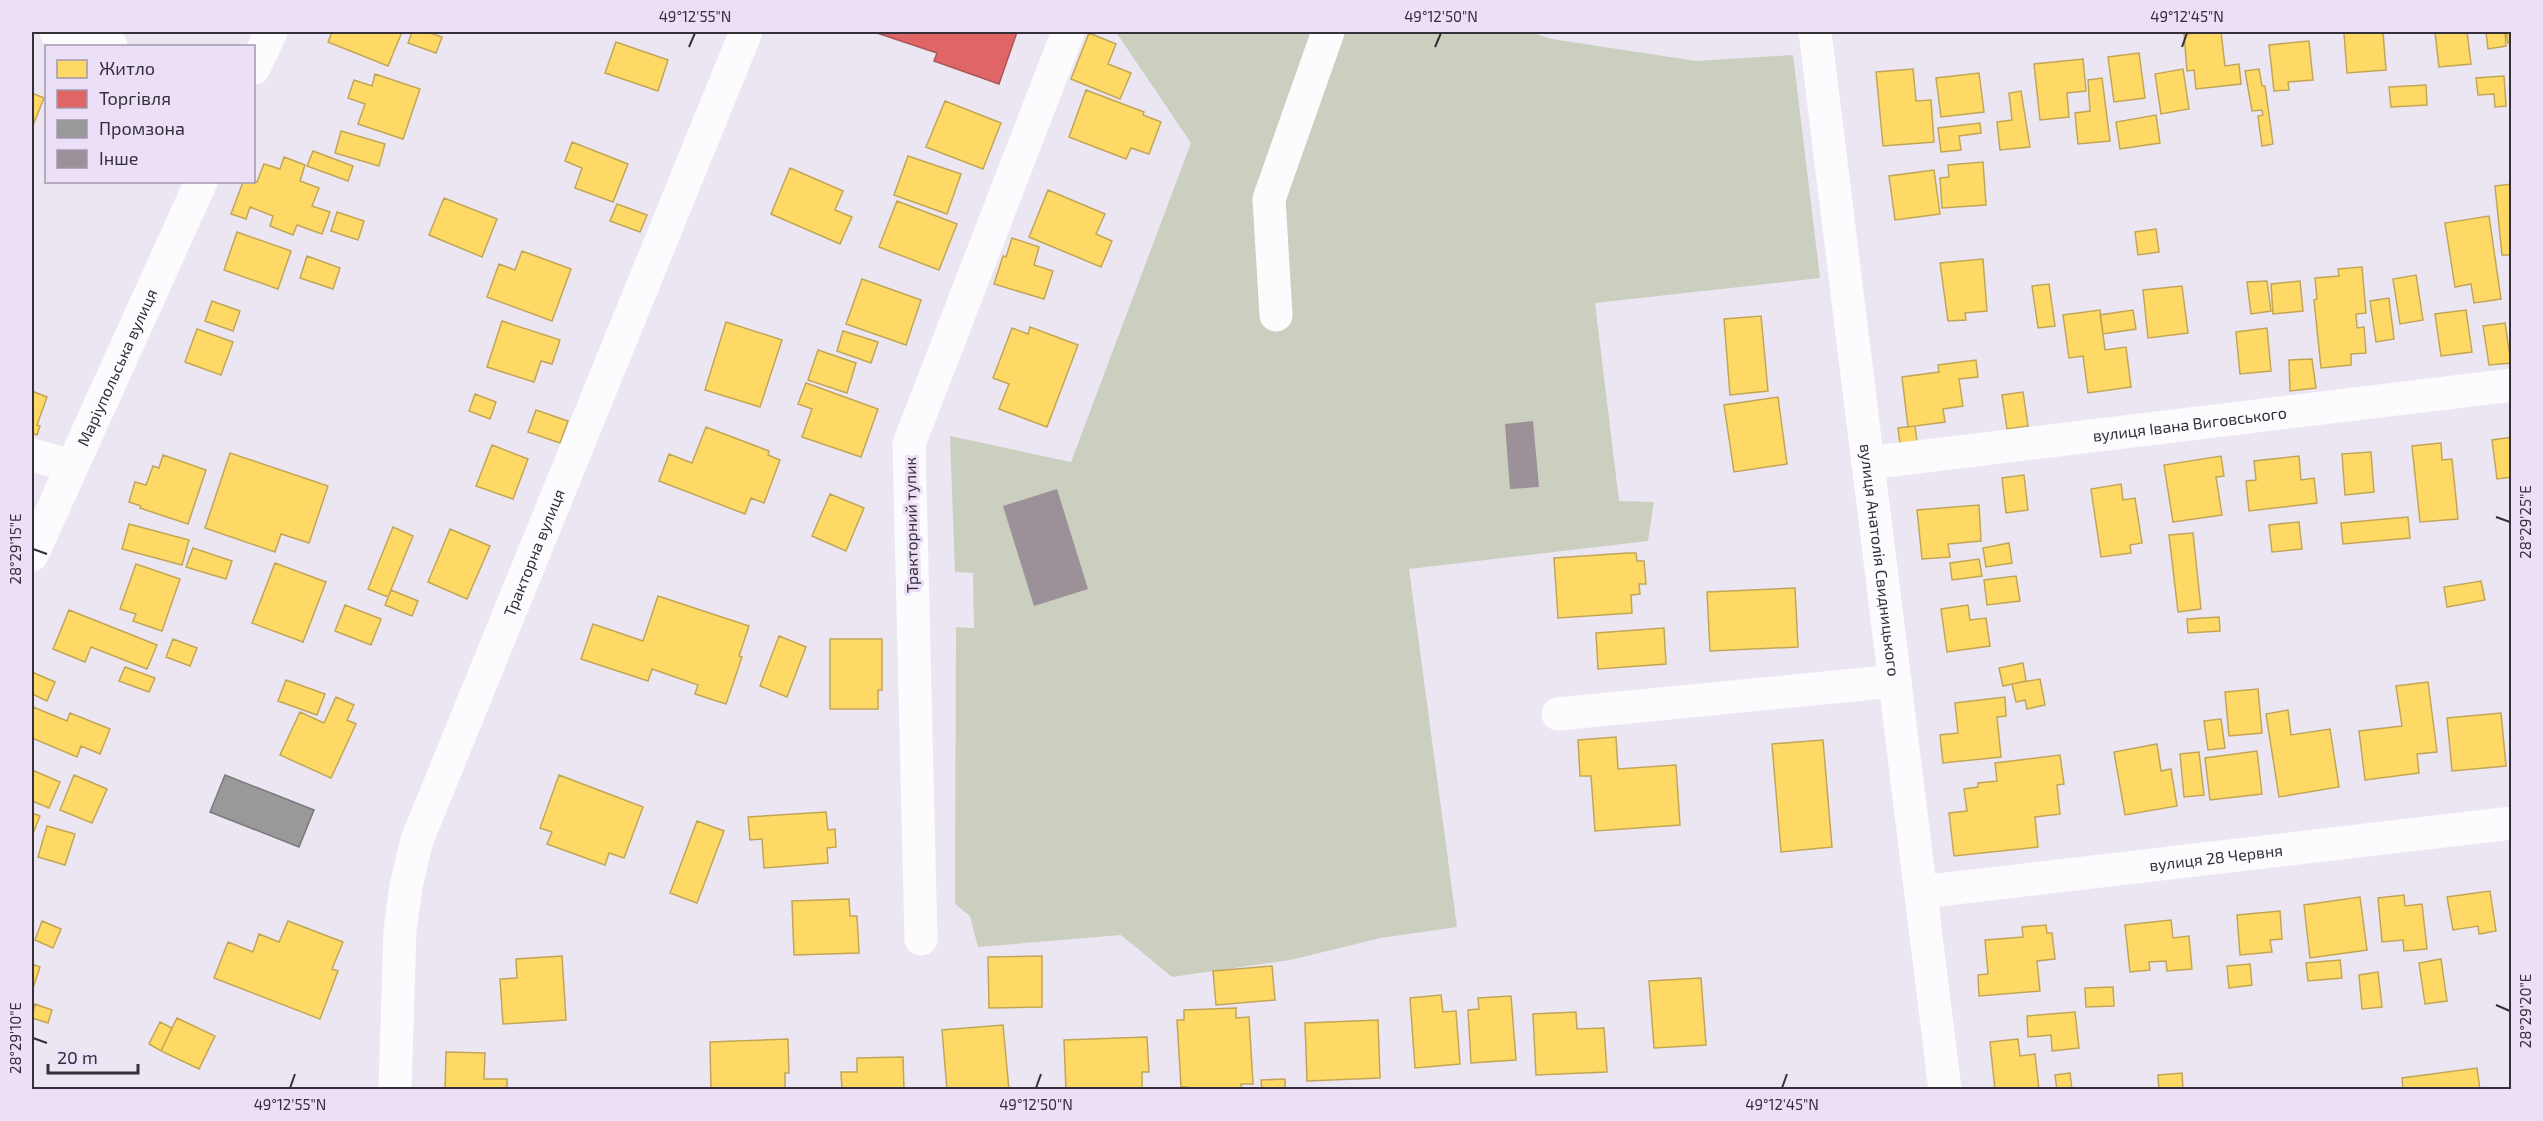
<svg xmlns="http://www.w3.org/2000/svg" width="2543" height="1121" viewBox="0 0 2543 1121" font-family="'Exo 2',sans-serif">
<rect width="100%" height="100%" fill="#ece6f2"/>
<path fill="#cacfc0" d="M1116 32H1530L1552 39 1696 61 1793 55 1820 278 1595 303 1619 501 1654 502 1648 541 1409 569 1457 927 1381 938 1290 960 1172 977 1121 935 978 947 970 916 955 904 956 627 974 628 973 573 955 572 950 436 1071 462 1191 143Z"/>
<path fill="#ffd966" stroke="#c2a658" stroke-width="1.5" d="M332 32H402L388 66 328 42Z
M412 32H427L442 37 436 53 408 43Z
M2208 32H2221L2225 66 2239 64 2241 84 2196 89 2194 70 2187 71 2184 34Z
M2383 32 2386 70 2347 73 2344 33Z
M2435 32H2467L2471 64 2439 67Z
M2486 32H2505L2506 46 2488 49Z
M2506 32H2512V43H2508Z
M1089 33 1116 44 1108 64 1131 73 1120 99 1071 79Z
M2309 41 2313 80 2288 82 2289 90 2274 91 2269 45Z
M616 42 668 60 658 91 605 73Z
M2139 53 2145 98 2114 102 2108 57Z
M2083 59 2086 91 2067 93 2069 117 2040 120 2034 64Z
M1913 69 1916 101 1931 100 1934 142 1883 146 1876 72Z
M2183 69 2189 109 2161 114 2155 74Z
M2259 69 2262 86H2265L2273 144 2262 146 2258 116 2263 115 2262 110 2252 111 2245 71Z
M1979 73 1984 112 1941 117 1936 78Z
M375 74 420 89 403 139 358 124 365 104 348 98 354 80 372 86Z
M2504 76 2506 106 2495 107 2494 94 2478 95 2476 78Z
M2102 78 2110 141 2078 144 2075 113 2090 111 2088 80Z
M2426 85 2427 105 2391 107 2389 87Z
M1086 90 1144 112 1143 115 1161 122 1149 154 1131 148 1126 159 1069 137Z
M2021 91 2030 147 2000 150 1997 122 2012 120 2009 93Z
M32 93 44 98 32 128Z
M945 101 1001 123 983 169 926 147Z
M2156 115 2160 143 2120 149 2116 122Z
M1980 123 1981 133 1959 136 1961 150 1941 152 1938 128Z
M341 131 385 144 379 166 335 153Z
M572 142 628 164 613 202 575 188 582 168 565 161Z
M313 151 353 166 348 181 307 166Z
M908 156 961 174 947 214 894 195Z
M284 157 305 165 300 181 319 188 312 206 330 212 322 234 297 225 293 235 270 226 273 216 250 207 246 219 231 214 243 182H257L264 164 280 169Z
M1983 162 1986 205 1942 208 1940 178 1949 177 1948 165Z
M790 168 843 191 835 210 852 217 840 244 771 214Z
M1934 170 1940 214 1895 220 1889 176Z
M2512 184V255H2502L2495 186Z
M1048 190 1105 214 1096 234 1112 241 1101 267 1029 237Z
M444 198 497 219 482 257 429 235Z
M897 201 957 224 939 270 879 247Z
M617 204 647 215 640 232 610 221Z
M337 212 364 221 358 240 331 231Z
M2489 216 2501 299 2474 303 2471 284 2455 287 2445 223Z
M2156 229 2159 252 2138 255 2135 232Z
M237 232 291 251 278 289 224 270Z
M1012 238 1039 247 1034 265 1053 271 1044 299 994 284 1003 256 1006 257Z
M522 251 571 269 552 321 487 297 499 264 515 270Z
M307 256 340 268 333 289 300 278Z
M1983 259 1987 311 1965 313 1966 320 1948 321 1940 263Z
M2362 267 2366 313 2356 314 2357 328 2364 327 2366 353 2351 354V365L2321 368 2314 300 2317 299 2315 278 2339 276 2338 269Z
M2416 275 2423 320 2400 324 2393 279Z
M862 279 921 300 906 345 846 324Z
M2267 281 2271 311 2251 314 2247 282Z
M2300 281 2303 311 2273 314 2271 284Z
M2049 284 2055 326 2038 328 2032 286Z
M2182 286 2188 333 2148 338 2143 290Z
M2389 298 2394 339 2376 342 2370 301Z
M212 301 240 311 233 331 205 321Z
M2100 310 2105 350 2126 347 2131 387 2088 393 2083 356 2069 358 2063 315Z
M2133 310 2136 329 2103 334 2100 315Z
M2466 310 2472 352 2441 356 2435 314Z
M1761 316 1768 391 1730 395 1724 319Z
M502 321 560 340 552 364 541 361 534 382 487 367Z
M726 322 782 340 760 407 705 390Z
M2505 323 2511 363 2489 365 2483 326Z
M1030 327 1078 345 1047 427 999 409 1009 384 993 378 1012 328 1028 334Z
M2267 328 2271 371 2240 374 2236 332Z
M197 329 233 342 221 375 185 362Z
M843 331 878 342 871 363 837 351Z
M818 350 856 363 847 393 808 380Z
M2312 359 2316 388 2290 391 2289 360Z
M1976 360 1978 377 1959 379 1963 406 1943 409 1945 422 1908 427 1902 377 1939 372 1938 365Z
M806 383 878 409 861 457 802 437 812 409 798 404Z
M32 391 47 397 37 425 40 426 37 435 32 433Z
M2023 392 2028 426 2007 429 2002 395Z
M475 394 496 402 490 419 469 411Z
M1778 397 1787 464 1734 472 1724 405Z
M536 410 568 421 560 443 528 432Z
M1915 426 1917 442 1900 444 1898 428Z
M706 427 769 451 768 455 780 460 764 503 751 498 745 514 659 481 669 454 692 463Z
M2512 437V477L2497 479 2492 440Z
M2441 443 2442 460 2452 459 2458 519 2420 522 2412 446Z
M492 445 528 459 513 499 476 486Z
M2371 452 2374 492 2345 495 2342 454Z
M230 453 328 486 309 543 281 534 275 552 205 528Z
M163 455 206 470 188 524 140 508 141 506 129 502 135 482 146 485 153 466 159 468Z
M2221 456 2224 476 2216 477 2222 515 2173 522 2164 465Z
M2299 456 2301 480 2314 478 2317 503 2249 511 2246 481 2256 480 2254 461Z
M2024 475 2028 510 2006 513 2002 478Z
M2121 484 2123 500 2135 498 2142 543 2130 545 2131 553 2101 557 2091 489Z
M830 494 864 508 846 551 812 536Z
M1979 505 1981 541 1948 544 1950 557 1922 559 1917 510Z
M2408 517 2410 538 2343 544 2341 523Z
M2299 522 2302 549 2272 552 2269 525Z
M129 524 189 540 182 565 122 549Z
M393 527 413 536 388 597 368 589Z
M450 529 490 546 467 599 428 582Z
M2193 533 2201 609 2178 612 2169 535Z
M2009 543 2012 563 1986 567 1983 548Z
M193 548 232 561 226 579 186 567Z
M1628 553H1636L1637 561H1644L1646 584H1639L1640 594 1631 595 1632 613 1558 618 1554 558Z
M1979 559 1982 576 1952 580 1950 563Z
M275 563 326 582 303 642 252 623Z
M136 564 180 579 162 631 133 621 136 614 120 609Z
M2016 576 2020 601 1987 605 1984 580Z
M2481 581 2485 600 2447 607 2444 587Z
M1795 588 1798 647 1710 651 1707 592Z
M391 590 418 601 412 616 385 605Z
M658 596 749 626 739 656 742 657 726 704 695 694 698 685 652 669 648 681 581 659 593 624 643 641Z
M345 605 381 619 371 645 335 631Z
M1968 605 1970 620 1986 618 1990 646 1947 652 1941 609Z
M69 610 157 645 147 669 91 647 85 662 53 649Z
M2219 617 2220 631 2188 633 2187 619Z
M1664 628 1666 664 1598 669 1596 633Z
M779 636 806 647 787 697 760 686Z
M173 639 197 648 190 666 166 657Z
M830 639H882V690H878V709H830Z
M2023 663 2026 681 2003 686 1999 668Z
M125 667 155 678 149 692 119 681Z
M32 672 55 682 47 701 32 694Z
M2040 679 2045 705 2027 709 2025 700 2016 702 2012 684Z
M286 680 325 694 317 715 278 701Z
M2428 682 2437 752 2417 754 2419 773 2365 780 2359 731 2402 726 2396 686Z
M2258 689 2262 733 2229 736 2225 692Z
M336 697 354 705 347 720 356 724 331 778 280 755 300 712 324 723Z
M2005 697 2006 716 1997 717 2001 757 1943 763 1940 735 1958 733 1955 703Z
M33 707 67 721 70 713 110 729 100 754 81 746 77 757 32 738Z
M2288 710 2291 735 2330 729 2339 787 2279 797 2266 714Z
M2501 713 2506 766 2452 771 2447 718Z
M2221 719 2225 748 2208 750 2204 721Z
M1616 737 1618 769 1676 765 1680 825 1595 831 1591 776H1580L1578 740Z
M1823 740 1832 847 1781 852 1772 744Z
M2157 744 2161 771 2171 769 2177 806 2125 815 2114 752Z
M2257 751 2262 794 2210 800 2205 758Z
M2199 752 2204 795 2184 797 2180 754Z
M2060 755 2064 784 2057 785 2060 814 2035 817 2038 847 1954 856 1949 813 1967 811 1964 789 1978 787V783L1997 781 1995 763Z
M32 770 60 782 49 808 32 801Z
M74 775 107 789 92 823 60 810Z
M559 775 643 807 624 858 609 853 605 865 547 844 552 832 540 828Z
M826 812 828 830 835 829 836 847 827 848 828 863 764 868 762 839 750 840 748 817Z
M32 813 40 816 32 836Z
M697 821 724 831 697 903 670 893Z
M47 826 75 834 65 865 38 857Z
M2490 891 2496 931 2479 934 2478 926 2453 930 2447 897Z
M2404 895 2405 906 2422 904 2427 949 2404 951 2403 940 2382 942 2378 898Z
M2360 897 2367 950 2310 958 2304 905Z
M849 899 850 916H857L859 953 794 955 792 901Z
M2280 911 2282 939 2270 940 2272 952 2240 955 2237 915Z
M2171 920 2173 938 2189 936 2192 969 2167 971 2166 961 2149 962 2150 970 2130 972 2125 925Z
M42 921 61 929 53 948 35 940Z
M288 921 343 942 332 969 338 971 320 1019 214 978 228 942 253 952 259 934 279 942Z
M2046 925 2047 933H2052L2055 959 2037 961 2040 991 1979 996 1978 975 1988 974 1985 940 2023 937 2022 927Z
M562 956 566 1020 503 1024 500 979 517 978 516 959Z
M1042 956V1007L989 1008 988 957Z
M2441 959 2447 1001 2425 1004 2419 963Z
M2340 960 2342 978 2308 981 2306 963Z
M32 964 40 967 32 991Z
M2250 964 2252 985 2229 988 2227 966Z
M1272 966 1275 1000 1216 1005 1213 971Z
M2378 972 2382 1007 2362 1009 2359 975Z
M1701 978 1706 1045 1654 1048 1649 981Z
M2113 987 2114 1006 2086 1007 2085 988Z
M1441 995 1443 1012 1456 1011 1460 1064 1415 1068 1410 998Z
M1511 996 1516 1060 1471 1063 1468 1010 1479 1009 1478 998Z
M35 1004 52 1010 48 1023 32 1018Z
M1236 1008V1018L1249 1017 1253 1084H1241L1242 1090H1187V1087H1181L1177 1020H1184V1010Z
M1576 1012 1577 1029 1604 1028 1607 1072 1536 1075 1533 1014Z
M2075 1012 2079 1048 2052 1051 2051 1035 2028 1037 2027 1016Z
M177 1018 215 1036 199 1069 161 1051Z
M1378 1020 1380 1078 1307 1081 1305 1023Z
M160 1022 172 1028 161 1051 149 1044Z
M1003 1025 1009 1090H947L942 1030Z
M1147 1037 1149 1072H1142V1090H1066L1064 1040Z
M788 1039 789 1073H785V1090H711L710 1042Z
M2018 1039 2020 1056 2035 1054 2039 1090H1995L1990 1042Z
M446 1052 485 1053 484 1079H507V1090H445Z
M903 1057 904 1090H842L841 1072H857V1058Z
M2477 1068 2480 1090H2403L2402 1078Z
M2070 1073 2072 1090H2057L2055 1075Z
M2182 1073 2183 1090H2159L2158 1075Z
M1285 1079V1090H1262L1261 1080Z
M674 1088V1090H627V1089Z"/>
<path fill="#e06666" stroke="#ac5658" stroke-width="1.5" d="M874 32H1017L999 84 934 61 937 53Z"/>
<path fill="#999" stroke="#7b797c" stroke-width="1.5" d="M225 775 314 810 299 847 210 812Z"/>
<path fill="#9c9099" d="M1533 421 1539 487 1510 489 1505 424Z
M1057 489 1088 589 1034 606 1003 506Z"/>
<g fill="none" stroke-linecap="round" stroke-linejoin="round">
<g stroke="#fcfbfd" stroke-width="33">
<path d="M56 32 111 46"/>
<path id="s1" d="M1815 32 1945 1090"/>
<path d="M1276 315 1269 199 1328 32"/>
<path d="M32 455 72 466"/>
<path id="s2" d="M1868 463 2512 385"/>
<path d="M1558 714 1895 681"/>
<path id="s3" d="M1921 892 2512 823"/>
<path d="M921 939 909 444 1068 32"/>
<path id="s4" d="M395 1090 400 930 406 886 417 840 746 32"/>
</g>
<g stroke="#fcfbfd" stroke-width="33">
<path d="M254 68 271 32"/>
<path id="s5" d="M32 555 201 182"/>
</g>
</g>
<path fill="none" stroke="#342f38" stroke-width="2" d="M689 47 695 33M1435 47 1441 33M2182 47 2187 33M2496 517 2510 522M33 549 47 554M2496 1005 2510 1011M33 1038 47 1043M290 1088 295 1074M1036 1088 1041 1074M1782 1088 1787 1074"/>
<g text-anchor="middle" stroke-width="6" stroke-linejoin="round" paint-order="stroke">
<g font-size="16" fill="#342f38" stroke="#ece0f8">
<text dy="6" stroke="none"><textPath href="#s5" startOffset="206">Маріупольська вулиця</textPath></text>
<text dy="6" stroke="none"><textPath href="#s2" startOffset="324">вулиця Івана Виговського</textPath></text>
<text transform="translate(911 525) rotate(-91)" y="6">Тракторний тупик</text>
<text dy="6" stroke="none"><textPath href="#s4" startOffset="562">Тракторна вулиця</textPath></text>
<text dy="6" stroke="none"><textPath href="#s1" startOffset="532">вулиця Анатолія Свидницького</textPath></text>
<text dy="6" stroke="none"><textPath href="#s3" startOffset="297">вулиця 28 Червня</textPath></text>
</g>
</g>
<rect width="2543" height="1121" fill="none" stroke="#ece0f8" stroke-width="66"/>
<rect x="45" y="45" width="210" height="138" fill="#ece0f8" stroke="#a299ab" stroke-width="1.5"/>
<rect x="57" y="60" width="30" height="18" fill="#ffd966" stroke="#a299ab" stroke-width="1.5"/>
<text x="99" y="75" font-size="18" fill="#342f38">Житло</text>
<rect x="57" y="90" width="30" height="18" fill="#e06666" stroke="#a299ab" stroke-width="1.5"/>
<text x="99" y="105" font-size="18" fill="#342f38">Торгівля</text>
<rect x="57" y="120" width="30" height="18" fill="#999999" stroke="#a299ab" stroke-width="1.5"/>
<text x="99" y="135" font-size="18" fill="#342f38">Промзона</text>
<rect x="57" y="150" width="30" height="18" fill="#9c9099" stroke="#a299ab" stroke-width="1.5"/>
<text x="99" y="165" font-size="18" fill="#342f38">Інше</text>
<path d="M48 1064v9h90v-9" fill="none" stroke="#342f38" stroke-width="3"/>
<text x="57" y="1064" font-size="18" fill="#342f38" stroke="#ece0f8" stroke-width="4.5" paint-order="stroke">20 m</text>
<rect x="33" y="33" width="2477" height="1055" fill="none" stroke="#342f38" stroke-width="2"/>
<g font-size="15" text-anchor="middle" fill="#342f38">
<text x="695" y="22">49°12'55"N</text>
<text x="1441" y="22">49°12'50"N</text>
<text x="2187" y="22">49°12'45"N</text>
<text transform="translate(2526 522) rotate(-90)" y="5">28°29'25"E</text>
<text transform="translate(16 549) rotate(-90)" y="5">28°29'15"E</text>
<text transform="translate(2526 1011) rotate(-90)" y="5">28°29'20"E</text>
<text transform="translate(16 1038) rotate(-90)" y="5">28°29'10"E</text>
<text x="290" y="1110">49°12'55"N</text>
<text x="1036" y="1110">49°12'50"N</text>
<text x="1782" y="1110">49°12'45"N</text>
</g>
</svg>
